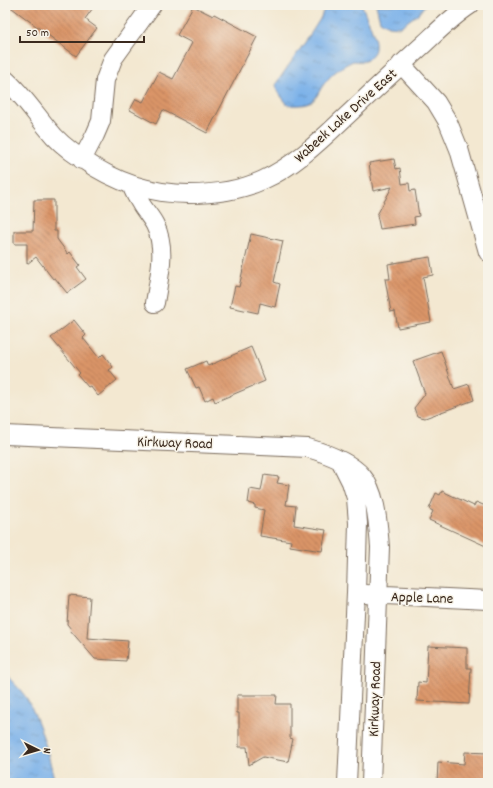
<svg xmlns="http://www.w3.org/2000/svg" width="493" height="788" viewBox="0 0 493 788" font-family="Dekko,sans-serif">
<defs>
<pattern id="water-ripples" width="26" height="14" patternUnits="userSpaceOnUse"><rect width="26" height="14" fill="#7ab1e9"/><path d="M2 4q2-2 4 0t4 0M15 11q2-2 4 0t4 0" fill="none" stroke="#6590bc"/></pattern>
<pattern id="building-back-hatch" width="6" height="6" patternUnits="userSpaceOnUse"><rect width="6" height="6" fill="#da9467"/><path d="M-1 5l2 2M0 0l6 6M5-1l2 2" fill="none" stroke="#b27954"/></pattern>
</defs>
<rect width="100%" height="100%" fill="#f7f3e8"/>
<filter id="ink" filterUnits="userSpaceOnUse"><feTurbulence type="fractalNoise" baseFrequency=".025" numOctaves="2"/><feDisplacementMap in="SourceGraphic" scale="8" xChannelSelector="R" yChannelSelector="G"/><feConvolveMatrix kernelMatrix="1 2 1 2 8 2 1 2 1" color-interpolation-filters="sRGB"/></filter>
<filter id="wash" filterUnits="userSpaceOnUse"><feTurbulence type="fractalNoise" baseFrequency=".012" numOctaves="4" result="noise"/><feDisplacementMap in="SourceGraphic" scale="16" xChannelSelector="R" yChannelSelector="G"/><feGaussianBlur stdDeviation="0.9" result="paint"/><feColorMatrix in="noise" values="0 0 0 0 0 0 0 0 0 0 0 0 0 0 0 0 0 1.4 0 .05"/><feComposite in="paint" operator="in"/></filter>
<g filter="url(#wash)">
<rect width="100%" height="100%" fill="#f3e8d1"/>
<path fill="url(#water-ripples)" stroke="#5a6e84" d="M326 5H362C366 18 377 35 375 49 374 55 367 60 362 61 359 62 356 61 353 61 349 63 345 65 342 67 338 70 333 73 330 77 312 95 322 107 288 105L277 91 275 85 308 38 320 19Z
M376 5H425L419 13 400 27 388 26 380 21Z
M5 672C10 681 19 687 25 696 41 722 48 753 55 783H5Z"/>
<g id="blocks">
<path fill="url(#building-back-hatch)" d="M8 5H95L85 19 97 28 76 56Z
M193 6 213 16 214 14 257 37 207 133 163 110 156 124 130 110 136 99 143 102 159 72 173 79 192 43 177 35Z
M394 159 396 169 400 168 402 184 409 183 410 191 415 190 419 216 414 217 415 224 380 229 377 215 392 187 373 191 369 163Z
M34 200H54V231H57V239L68 254 70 252 80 265 77 267 86 279 67 293 55 278 53 279 36 257 27 264V244H14V231H33Z
M251 234 283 241 274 282 280 284 275 307 260 303 258 313 230 307 235 286 239 287Z
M430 257 433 275 423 277 431 322 398 328 395 311 391 312 385 279H390L388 264Z
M74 320 86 335 83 338 99 358 103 354 113 367 109 370 117 380 98 396 90 386 88 387 78 375 80 373 51 338Z
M251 347 265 381 215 402 213 397 205 401 199 387 196 388 187 369 206 361 208 366Z
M441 351 454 389 469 384 474 400 425 418 417 416 414 408 425 394 413 361Z
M264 475 279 477 277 483 289 485 286 505 296 506 294 525 326 530 322 551 290 546 291 541 260 536 264 510 255 508V505L248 503 250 489 261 491Z
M442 491 474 506 476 502 488 507V547L429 520 433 511 429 509 436 493 440 495Z
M69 595 90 597 87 638 128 641 126 661 95 659 70 630 71 629 67 624Z
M428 646 467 648V668H471L469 704 417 701 418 682 426 683Z
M237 695H277L276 704H290V738L293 739 288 762 263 757 249 765 247 747H239V713H237Z
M465 752 488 753V781H484V783H437L438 762 464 764Z"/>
</g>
</g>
<g filter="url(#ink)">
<use href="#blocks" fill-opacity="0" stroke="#7b6c5d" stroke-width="1"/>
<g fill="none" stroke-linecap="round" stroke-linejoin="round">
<g stroke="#7b6c5d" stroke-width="20">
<path id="minor" d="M401 64 436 102 448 122 459 149 488 252
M5 79C22 94 34 112 48 129 57 141 70 151 82 159 115 182 149 194 189 194 214 194 241 190 263 180 292 167 317 144 340 122 368 96 395 70 424 44 438 31 453 16 470 5
M82 160 95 135 101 121 105 80 113 59 152 5
M131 185C134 192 137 198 141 204 145 211 151 217 155 225 167 249 159 277 155 303
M5 435 308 448C325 453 350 462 362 476 377 493 378 526 380 547L371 783
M341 462 351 482 356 498 358 523 356 593 347 783
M365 594 488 600"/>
</g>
<use href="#minor" stroke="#fff" stroke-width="18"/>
</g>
</g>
<g text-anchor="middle" stroke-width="3" stroke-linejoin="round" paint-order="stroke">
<g font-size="15" fill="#3b2a1e" stroke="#f7f3e8">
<text transform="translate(345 115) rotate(-42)" y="5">Wabeek Lake Drive East</text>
<text transform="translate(175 442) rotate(2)" y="5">Kirkway Road</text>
<text transform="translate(422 597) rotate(2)" y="5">Apple Lane</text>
<text transform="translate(374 699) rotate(-88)" y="5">Kirkway Road</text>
</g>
</g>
<rect width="493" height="788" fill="none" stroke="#f7f3e8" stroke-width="20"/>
<g transform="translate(38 750) rotate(95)" stroke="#f7f3e8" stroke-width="3" paint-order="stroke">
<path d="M0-3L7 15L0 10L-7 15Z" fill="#3b2a1e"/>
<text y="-6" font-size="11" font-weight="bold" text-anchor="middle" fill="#3b2a1e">N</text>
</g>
<path d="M20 36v6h124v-6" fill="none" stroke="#3b2a1e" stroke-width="2"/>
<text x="26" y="36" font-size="12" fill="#3b2a1e" stroke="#f7f3e8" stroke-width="3" paint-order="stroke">50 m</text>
</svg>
